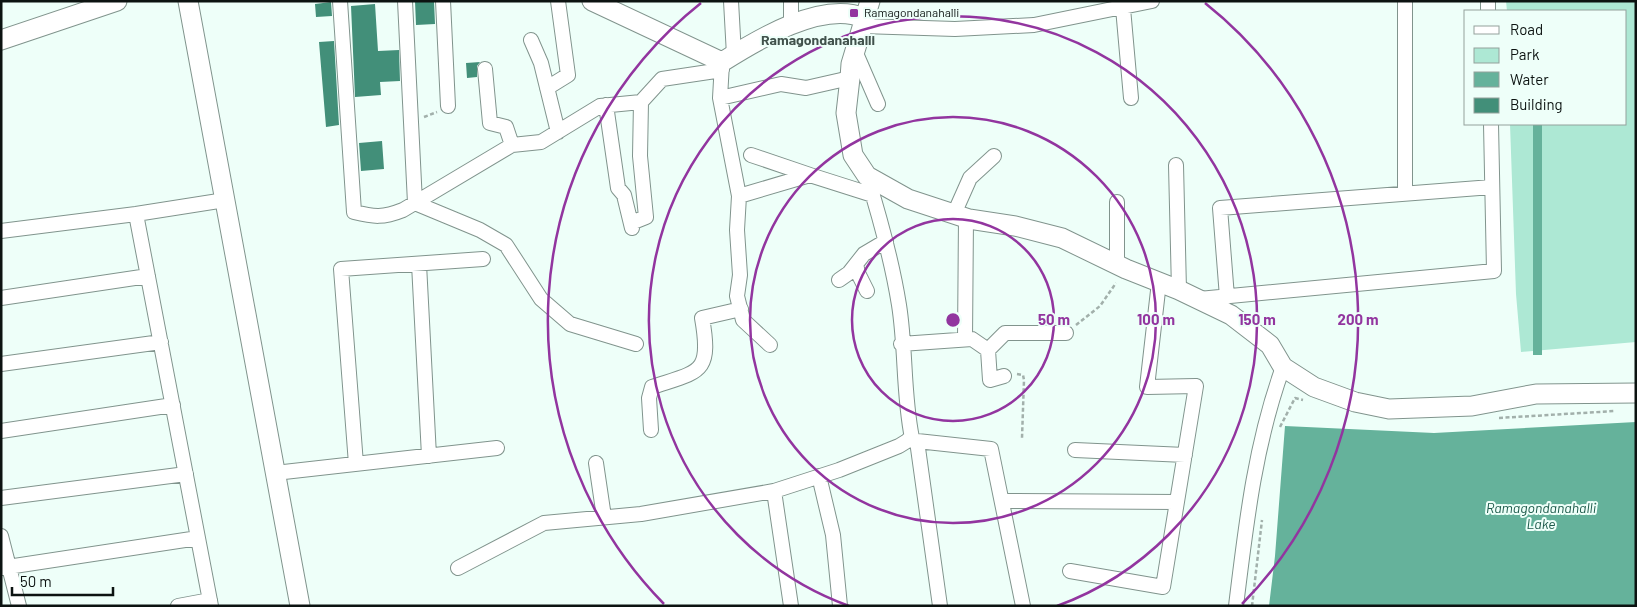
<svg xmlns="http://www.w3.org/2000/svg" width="1637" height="607" viewBox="0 0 1637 607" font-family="Barlow,sans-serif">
<rect width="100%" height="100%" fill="#eefff9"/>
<path fill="#ade8d4" d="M1506 1H1636V342L1521 352 1516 294 1510 124H1626V11H1507Z"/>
<path fill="#65b29b" d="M1533 124H1542V355H1533Z
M1636 422V606H1269L1275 556 1285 426 1434 433Z"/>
<path fill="#428f79" d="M415 1H434L435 24 416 25Z
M331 2 332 16 316 17 315 4Z
M375 4 378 51 399 50 400 81 380 82 381 95 355 97 351 6Z
M334 41 339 125 326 127 319 42Z
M480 62 477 66V77L467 78 466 63Z
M382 141 384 169 361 171 359 143Z"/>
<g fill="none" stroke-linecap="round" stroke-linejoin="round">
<g stroke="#81948d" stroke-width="16">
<path id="street" d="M340 1 354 212C374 217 383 218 403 210L512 145 541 142 600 106 641 102 662 79 722 70
M405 1 415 203
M443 1 448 106
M731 1 734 55
M791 1V25
M1405 1V193
M1488 1V11
M1123 8 1131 98
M862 26 955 29 1034 25 1152 1
M531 40 541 63 558 132
M855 51 878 104
M722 63 720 98 781 84 806 88 850 78
M485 69 490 123 506 127 512 145
M547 88 568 75 558 1
M720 98 739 196 810 175 873 195
M606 105 618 188 624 195 632 228
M751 155 810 175
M1176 165 1179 290
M739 196 737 230 740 275 737 296 743 320 770 345
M1117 202V263
M415 203 480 230 506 245 541 299 570 324 636 344
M136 214 211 606
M954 214 970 178 994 156
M631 223 646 217 640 156 641 102
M1 231 136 214 225 200
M419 264 429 456
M856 264 858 273 867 291
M839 280 849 273 864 254 886 241
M1227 297 1220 208 1492 187
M1 298 148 276
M1199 299 1494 271 1491 124
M965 339 966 218
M901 344 972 339 988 350 1005 333H1066
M988 350 990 380 1004 376
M1 364 161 342
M651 430 649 398 652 387C700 371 712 374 702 318L741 309
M1 431 173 405
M908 440 991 449 1023 606
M917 441 940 606
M1075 450 1185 455
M596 463 604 517
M356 464 341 269 483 259
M275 473 497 448
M819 476 833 535 840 606
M774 491 791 606
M1 498 186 474
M1002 501 1177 502
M1 536 19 606
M1 568 198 538
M458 568 544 523 641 514 774 491 839 470 899 446 912 438C903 394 906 349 899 305 892 261 880 218 867 176
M1070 571 1163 587 1196 386 1147 387 1159 282
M178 606 210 600
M1236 606C1246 524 1255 444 1283 367"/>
</g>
<g stroke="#81948d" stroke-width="21">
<path id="secondary" d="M188 1 300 606
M592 1 722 62C757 40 822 0 864 18
M870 1 851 64 850 78 846 113 853 155 867 176 908 199 969 219 1015 226 1062 238 1126 269 1179 290 1231 315 1270 345 1283 367 1314 387 1355 402 1389 409 1472 406 1536 394 1636 393
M1 40 117 1"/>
</g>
<path stroke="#a2b0ab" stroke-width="2.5" stroke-dasharray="4 2.5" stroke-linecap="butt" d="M424 117 437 112
M1076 325 1100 306 1116 283
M1017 374 1023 375 1024 380 1022 438
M1499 418 1615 411
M1280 427 1295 398 1303 400
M1252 606 1262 520"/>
<use href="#street" stroke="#fff" stroke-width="14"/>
<use href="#secondary" stroke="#fff" stroke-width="19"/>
</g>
<g fill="none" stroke="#92359f" stroke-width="2.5">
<circle cx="953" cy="320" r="101"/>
<circle cx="953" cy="320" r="203"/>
<path d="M849 606A304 304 0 1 1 1057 606"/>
<path d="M664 604A405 405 0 0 1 701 3M1205 3A405 405 0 0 1 1242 604"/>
</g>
<rect fill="#92359f" stroke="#eefff9" stroke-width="2" x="849" y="8" width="10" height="10" rx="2.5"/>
<g text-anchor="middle" stroke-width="4" stroke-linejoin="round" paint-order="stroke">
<g font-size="12" fill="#0c1311" stroke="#eefff9" text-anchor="start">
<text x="864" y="17">Ramagondanahalli</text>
</g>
<g font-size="14" font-weight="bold" fill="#41524c" stroke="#eefff9">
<text x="818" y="45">Ramagondanahalli</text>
</g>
<g font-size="14" font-style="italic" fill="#1c5a4a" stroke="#eefff9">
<text x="1541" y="513">Ramagondanahalli<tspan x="1541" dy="16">Lake</tspan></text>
</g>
</g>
<circle cx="953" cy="320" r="8" fill="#92359f" stroke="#eefff9" stroke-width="2.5"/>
<g font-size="15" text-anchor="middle" font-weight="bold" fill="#92359f" stroke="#eefff9" stroke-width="4" stroke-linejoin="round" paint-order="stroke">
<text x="1054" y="325">50 m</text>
<text x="1156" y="325">100 m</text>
<text x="1257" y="325">150 m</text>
<text x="1358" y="325">200 m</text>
</g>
<rect width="1637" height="607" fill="none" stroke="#0c1311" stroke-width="5"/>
<rect x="1464" y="10" width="162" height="115" fill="#eefff9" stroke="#94a19c"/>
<rect x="1474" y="26" width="25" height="8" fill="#ffffff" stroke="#94a19c"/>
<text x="1510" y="35" font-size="15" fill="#0c1311">Road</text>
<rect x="1474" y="48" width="25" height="15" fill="#ade8d4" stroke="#94a19c"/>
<text x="1510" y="60" font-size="15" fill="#0c1311">Park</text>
<rect x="1474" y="72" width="25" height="15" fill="#65b29b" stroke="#94a19c"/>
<text x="1510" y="85" font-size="15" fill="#0c1311">Water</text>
<rect x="1474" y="98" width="25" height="15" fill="#428f79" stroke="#94a19c"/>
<text x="1510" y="110" font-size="15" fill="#0c1311">Building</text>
<path d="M12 587v8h101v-8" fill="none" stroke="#0c1311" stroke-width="2.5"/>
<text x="20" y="587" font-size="15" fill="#0c1311" stroke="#eefff9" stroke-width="4" paint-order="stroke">50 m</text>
</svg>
